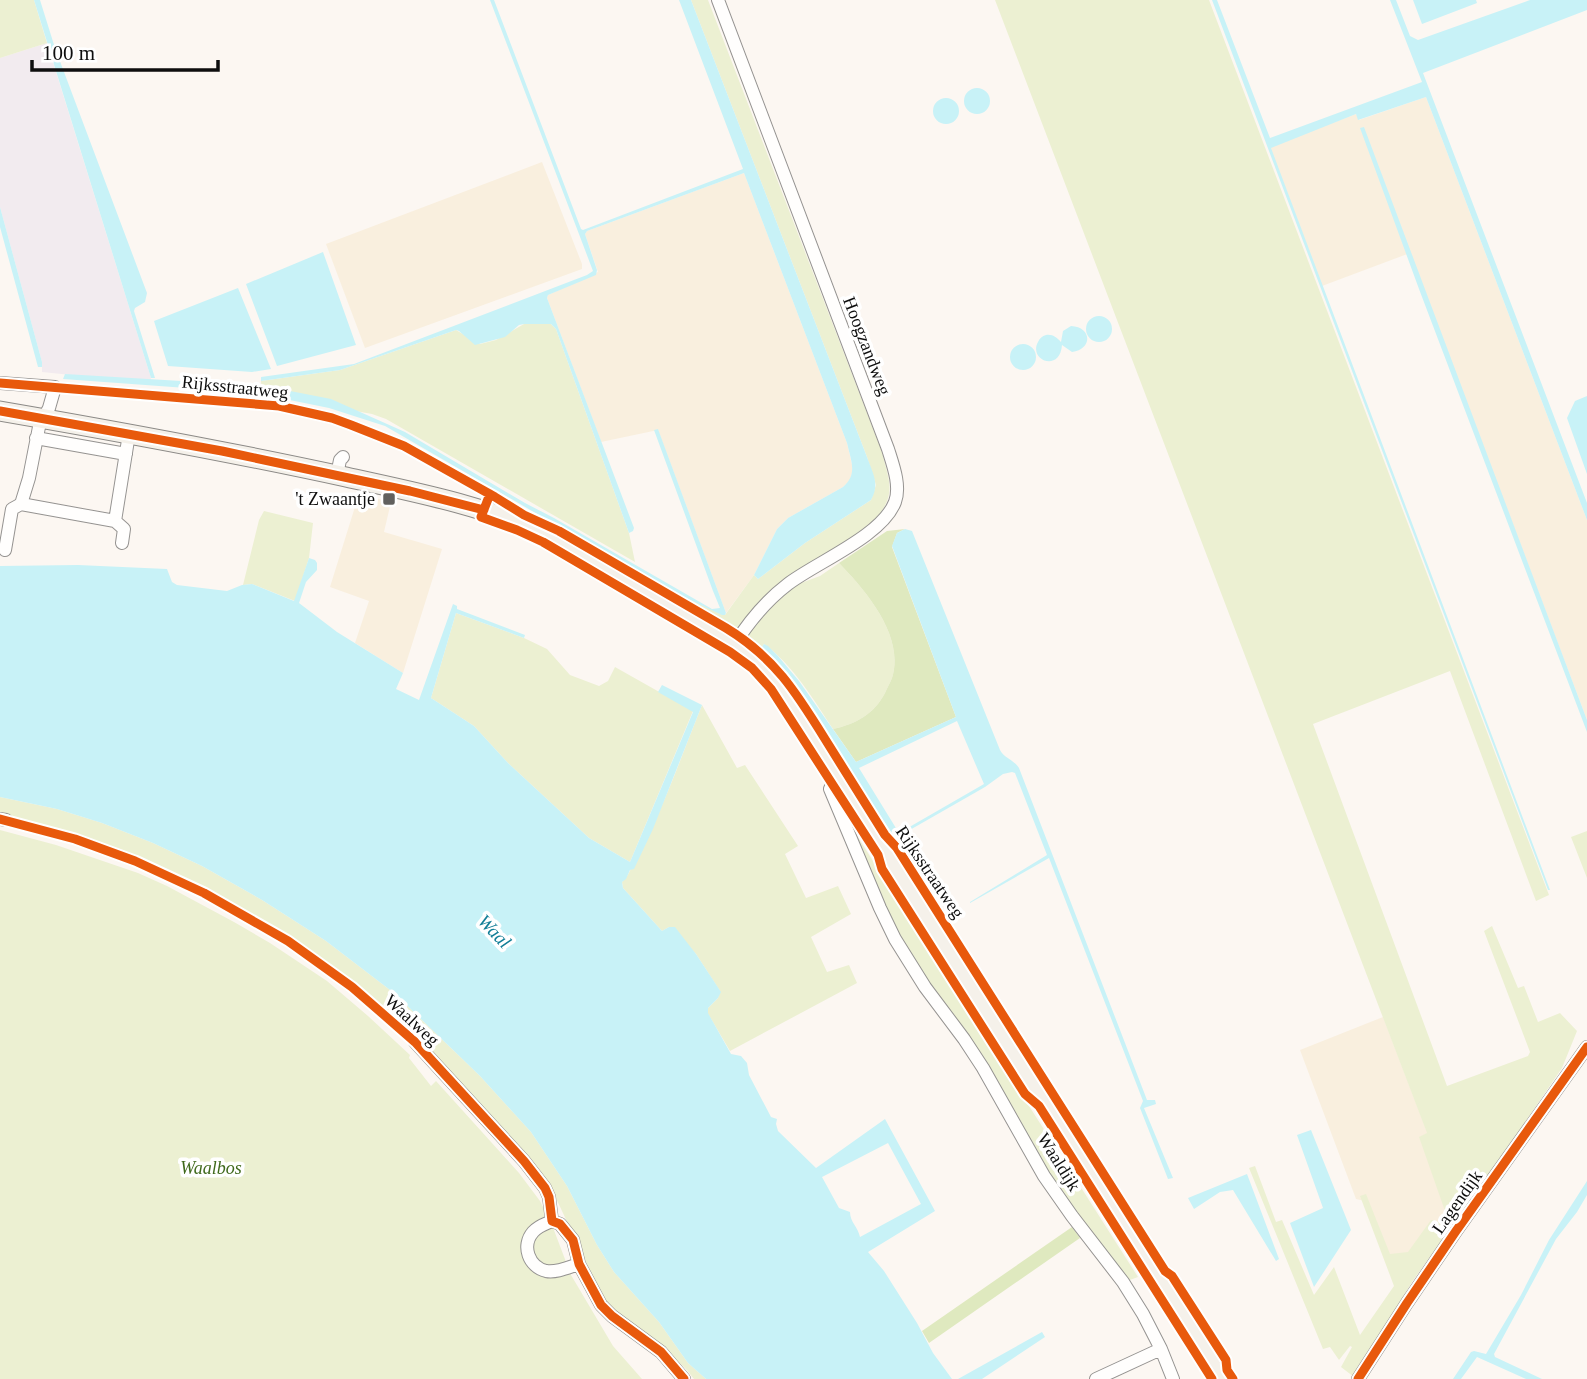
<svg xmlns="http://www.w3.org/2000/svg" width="1587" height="1379" viewBox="0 0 1587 1379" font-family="'Times New Roman',serif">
<rect width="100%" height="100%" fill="#fcf7f2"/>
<path fill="#f2ebef" d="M47 43 151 378 149 383 42 372V362L0 207V58Z"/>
<path fill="#f9efde" d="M1426 97 1587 520V720L1410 253 1322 286 1270 149 1272 146 1356 114 1359 120Z
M542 162 582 264V269L365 348 326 244Z
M744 173 847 443 853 469 850 481 843 487 788 518 777 529 754 575 726 613 658 430 601 442 547 298 548 295 598 272 585 234 587 231Z
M359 494 391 502 384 532 442 549 403 673 355 643 369 601 330 587Z
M1383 1017 1455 1205 1403 1288 1365 1201 1356 1199 1300 1050Z"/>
<path fill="#ecf0d2" d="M0 0H34L47 43 0 58Z
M691 0H708L882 452C890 485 897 494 873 523L740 627 733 631 679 595 725 615 754 575 758 579 805 543 871 500 876 485 867 457Z
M995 0H1209L1549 895 1536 901 1450 671 1313 724 1447 1086 1528 1056 1530 1052 1484 931 1492 926 1518 988 1524 986 1538 1022 1560 1013 1577 1031 1562 1068 1462 1215C1455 1217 1450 1216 1445 1211L1419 1137 1427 1133Z
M524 324H551L556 329 629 533 635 562 386 419 372 414 262 394 261 381 340 370 456 330 480 344 496 340Z
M264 511 313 523 309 558 295 601 252 584 243 585 259 520Z
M839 563C866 591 905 636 892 678 890 683 887 688 885 693 874 714 856 724 833 729 814 700 793 665 764 644L760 650 747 640 752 629 783 594 793 586 820 576Z
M456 613 524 638 547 649 570 675 599 686 608 681 615 667 693 711 630 862 589 838 508 763 474 726 431 698Z
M702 705 737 768 745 765 798 846 785 854 806 898 838 886 851 914 811 937 827 972 849 965 857 983 730 1051 707 1012 708 1008 718 998 720 991 696 954 669 927 662 931 623 888 622 882C629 876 631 867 636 859 663 810 681 757 702 705Z
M0 797 57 809 102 823 153 843 202 866 262 900 326 941 394 993 480 1076 531 1132 567 1186 597 1245 614 1272 659 1322 688 1363 706 1379H694C677 1355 652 1344 631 1326 620 1317 612 1308 603 1298L554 1194 417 1045 378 1007 324 965 264 924 194 885 83 839 0 819Z
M845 817 1138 1277 1127 1281 1074 1216 889 921Z
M0 830 56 845 138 873 167 886 234 922 270 943 327 981 368 1016 410 1055 409 1058 431 1086 436 1081 519 1173 540 1201 552 1225 571 1275 613 1346 642 1379H0Z
M1587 831V878L1571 837Z
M1255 1166 1276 1222 1282 1220 1314 1295 1334 1267 1360 1335 1394 1286 1360 1196 1366 1194 1390 1254 1408 1252 1431 1220C1438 1220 1443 1224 1446 1231L1444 1237 1412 1282 1354 1377 1341 1367 1352 1347 1350 1346 1339 1360 1330 1347 1323 1349 1249 1168Z"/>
<path fill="#dfe9bf" d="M905 529 897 533 892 547 956 717 856 762 833 729C856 724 874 714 885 693 887 688 890 683 892 678 905 636 866 591 839 563L887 531Z
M1072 1227 1080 1238 929 1343 922 1331Z"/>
<path fill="#c8f2f7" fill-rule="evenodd" d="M34 0H40L55 48 147 293 145 302 135 308 134 311 155 378H151Z
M490 0H494L581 229 583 230 743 169 679 0H691L867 457C873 474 880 484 871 500L805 543 758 579 754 575 777 529 788 518 843 487C858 474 851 461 847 443L744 173 587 231 585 234 597 270 596 275 548 295 547 298 634 528 633 531 629 533 556 329 551 324H524L519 325 505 337 475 345 459 331 456 330 340 370 261 381V377L354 364 587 275 593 271Z
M1212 0H1217L1270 138 1422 82 1390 0H1396L1410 36 1418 40 1530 0H1587V10L1423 73 1587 503V520L1426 97 1358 120 1356 114 1271 148 1550 890H1548Z
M1413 0H1476L1477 3 1422 24Z
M964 101a13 13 0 1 1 26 0a13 13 0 1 1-26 0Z
M933 111a13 13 0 1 1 26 0a13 13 0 1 1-26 0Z
M1364 127 1587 720V732L1419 289 1360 128Z
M0 207 42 362V367H38L0 227Z
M323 252 356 345 277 366 246 284Z
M238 288 271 369 252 372 168 366 154 321Z
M1086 329a13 13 0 1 1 26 0a13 13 0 1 1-26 0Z
M1071 326C1092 327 1093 349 1072 352L1062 345C1060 373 1028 360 1038 342 1040 338 1042 336 1046 335 1053 334 1057 338 1061 342L1063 331Z
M1010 357a13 13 0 1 1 26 0a13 13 0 1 1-26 0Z
M65 374 198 382 285 390 331 399 405 432 525 503 554 518 712 609 720 608 713 591 654 430 658 429 726 613 725 615H722L667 589 385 426 329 408 255 393 63 379Z
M1587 396V474L1567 418 1575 401Z
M905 529 912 531 1000 750C1004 758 1014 760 1019 768L1147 1100H1155L1156 1104 1144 1108 1173 1178 1168 1179 1140 1108 1143 1101 1049 858 970 903V902L1047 855 1015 773 1012 772 1003 774 985 787 901 835 935 891 932 892C903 850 874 807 846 763 820 723 798 679 762 647L764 644 768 646 778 656 799 681 856 762 956 717 892 546 897 533ZM957 721 984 784 899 833 859 768Z
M309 558 315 560 317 563V570L306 582 299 603 337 632 403 673 396 689 419 700 453 604 457 606V609L525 635 524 638 456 613 431 698 474 726 508 763 589 838 630 862 693 712 658 692 662 685 702 705 653 829 634 869 630 870 626 879 622 882 623 888 662 931 669 927H675L696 954 721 992 718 998 708 1008V1013L731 1054 741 1056 747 1063 749 1075 771 1117 777 1119 776 1124 778 1131 816 1168 885 1119 935 1211 868 1252 884 1271 917 1323 933 1353 952 1379H706L688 1363 659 1322 614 1272 597 1245 567 1186 531 1132 480 1076 394 993 326 941 262 900 202 866 153 843 102 823 57 809 0 797V566L78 565 167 569 172 582 177 585 227 591 242 585 252 584 294 601ZM888 1143 921 1204 860 1237C858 1227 850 1222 850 1212L839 1208 822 1177Z
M1311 1130 1351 1230 1314 1287 1290 1223 1323 1208 1297 1135Z
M1247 1174 1279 1259 1276 1261 1233 1190 1220 1192 1194 1209 1188 1198Z
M1587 1181V1195L1577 1212 1556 1239 1494 1354 1495 1357 1542 1379H1526L1477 1357 1461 1379H1453L1471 1352 1474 1351 1486 1354 1521 1295 1549 1240Z
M1042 1332 1045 1337 982 1379H958Z"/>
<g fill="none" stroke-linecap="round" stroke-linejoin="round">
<g stroke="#959391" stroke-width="14">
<path id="street" d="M718 0 888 449C893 465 901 486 895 502 882 536 817 562 788 584 767 600 748 623 734 645
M0 383 55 387 49 408 39 427 29 478 21 504 115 521 129 434
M36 438 126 454
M337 475 340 460 343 457
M115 521 124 529 122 543
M5 550 12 509 21 504
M837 775 830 789 880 908 895 939 925 987 964 1039 983 1068 1044 1176 1072 1216 1123 1282 1143 1314 1161 1349 1173 1379
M0 819 6 820
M415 1042 524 1161 545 1188 549 1197 552 1221
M579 1264C569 1267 557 1273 546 1271 529 1267 521 1246 533 1232 538 1226 545 1224 552 1221L560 1224 573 1240 579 1264 601 1305 612 1316 661 1352 684 1379
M1096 1379 1161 1349
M1358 1379 1407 1303 1456 1231 1587 1047"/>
</g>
<g stroke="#8c8a87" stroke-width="21">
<path id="secondary" d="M0 411C116 431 231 452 346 477 414 492 482 505 546 534L734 645C765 668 779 684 800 716L1222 1379"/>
</g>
<use href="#street" stroke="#fffefd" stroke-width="12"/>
<use href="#secondary" stroke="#f5f1ea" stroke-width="19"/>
<g stroke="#fff" stroke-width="13">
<path id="cycleway" d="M0 383 279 406 332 418 351 425 404 446 495 497 524 515 559 531 726 628C774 657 796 692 825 739 845 771 865 803 885 835L897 848 1165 1271 1172 1276 1226 1360 1227 1370 1233 1379
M0 411 222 451 410 491 484 510
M490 494 481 517 517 530 543 542 730 652 752 668 771 689 878 855 882 869 1025 1094 1039 1106 1212 1379
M0 819 75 839 135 861 204 893 288 941 352 987 415 1042 524 1161 545 1188 549 1197 552 1221 560 1224 573 1240 579 1264 601 1305 612 1316 661 1352 684 1379
M1358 1379 1407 1303 1456 1231 1587 1047"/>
</g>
<use href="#cycleway" stroke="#e8590c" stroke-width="9"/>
</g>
<rect fill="#61605e" stroke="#fff" stroke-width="2.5" x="382" y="492" width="14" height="14" rx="3.5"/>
<g text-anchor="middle" stroke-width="7" stroke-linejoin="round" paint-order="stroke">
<g font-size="18" fill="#0e0e0e" stroke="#fff">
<text transform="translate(867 346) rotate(69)" y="6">Hoogzandweg</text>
<text transform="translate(235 387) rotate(6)" y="6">Rijksstraatweg</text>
<text transform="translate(930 872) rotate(56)" y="6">Rijksstraatweg</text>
<text transform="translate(412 1020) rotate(43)" y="6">Waalweg</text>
<text transform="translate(1059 1162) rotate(58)" y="6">Waaldijk</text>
<text transform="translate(1457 1202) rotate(-55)" y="6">Lagendijk</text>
</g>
<g font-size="18" fill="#0e0e0e" stroke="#fff" text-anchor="end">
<text x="375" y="505">'t Zwaantje</text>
</g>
<g font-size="18" font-style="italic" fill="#3f691b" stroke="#fff">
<text x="211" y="1174">Waalbos</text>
</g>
<g font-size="19" font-style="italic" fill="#127e97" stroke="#fff">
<text transform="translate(495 931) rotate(46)" y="7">Waal</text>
</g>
</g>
<path d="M32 60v10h186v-10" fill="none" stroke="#0e0e0e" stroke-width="3.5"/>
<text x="42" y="60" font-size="21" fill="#0e0e0e" stroke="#ffffff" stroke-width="5" paint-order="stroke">100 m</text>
</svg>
